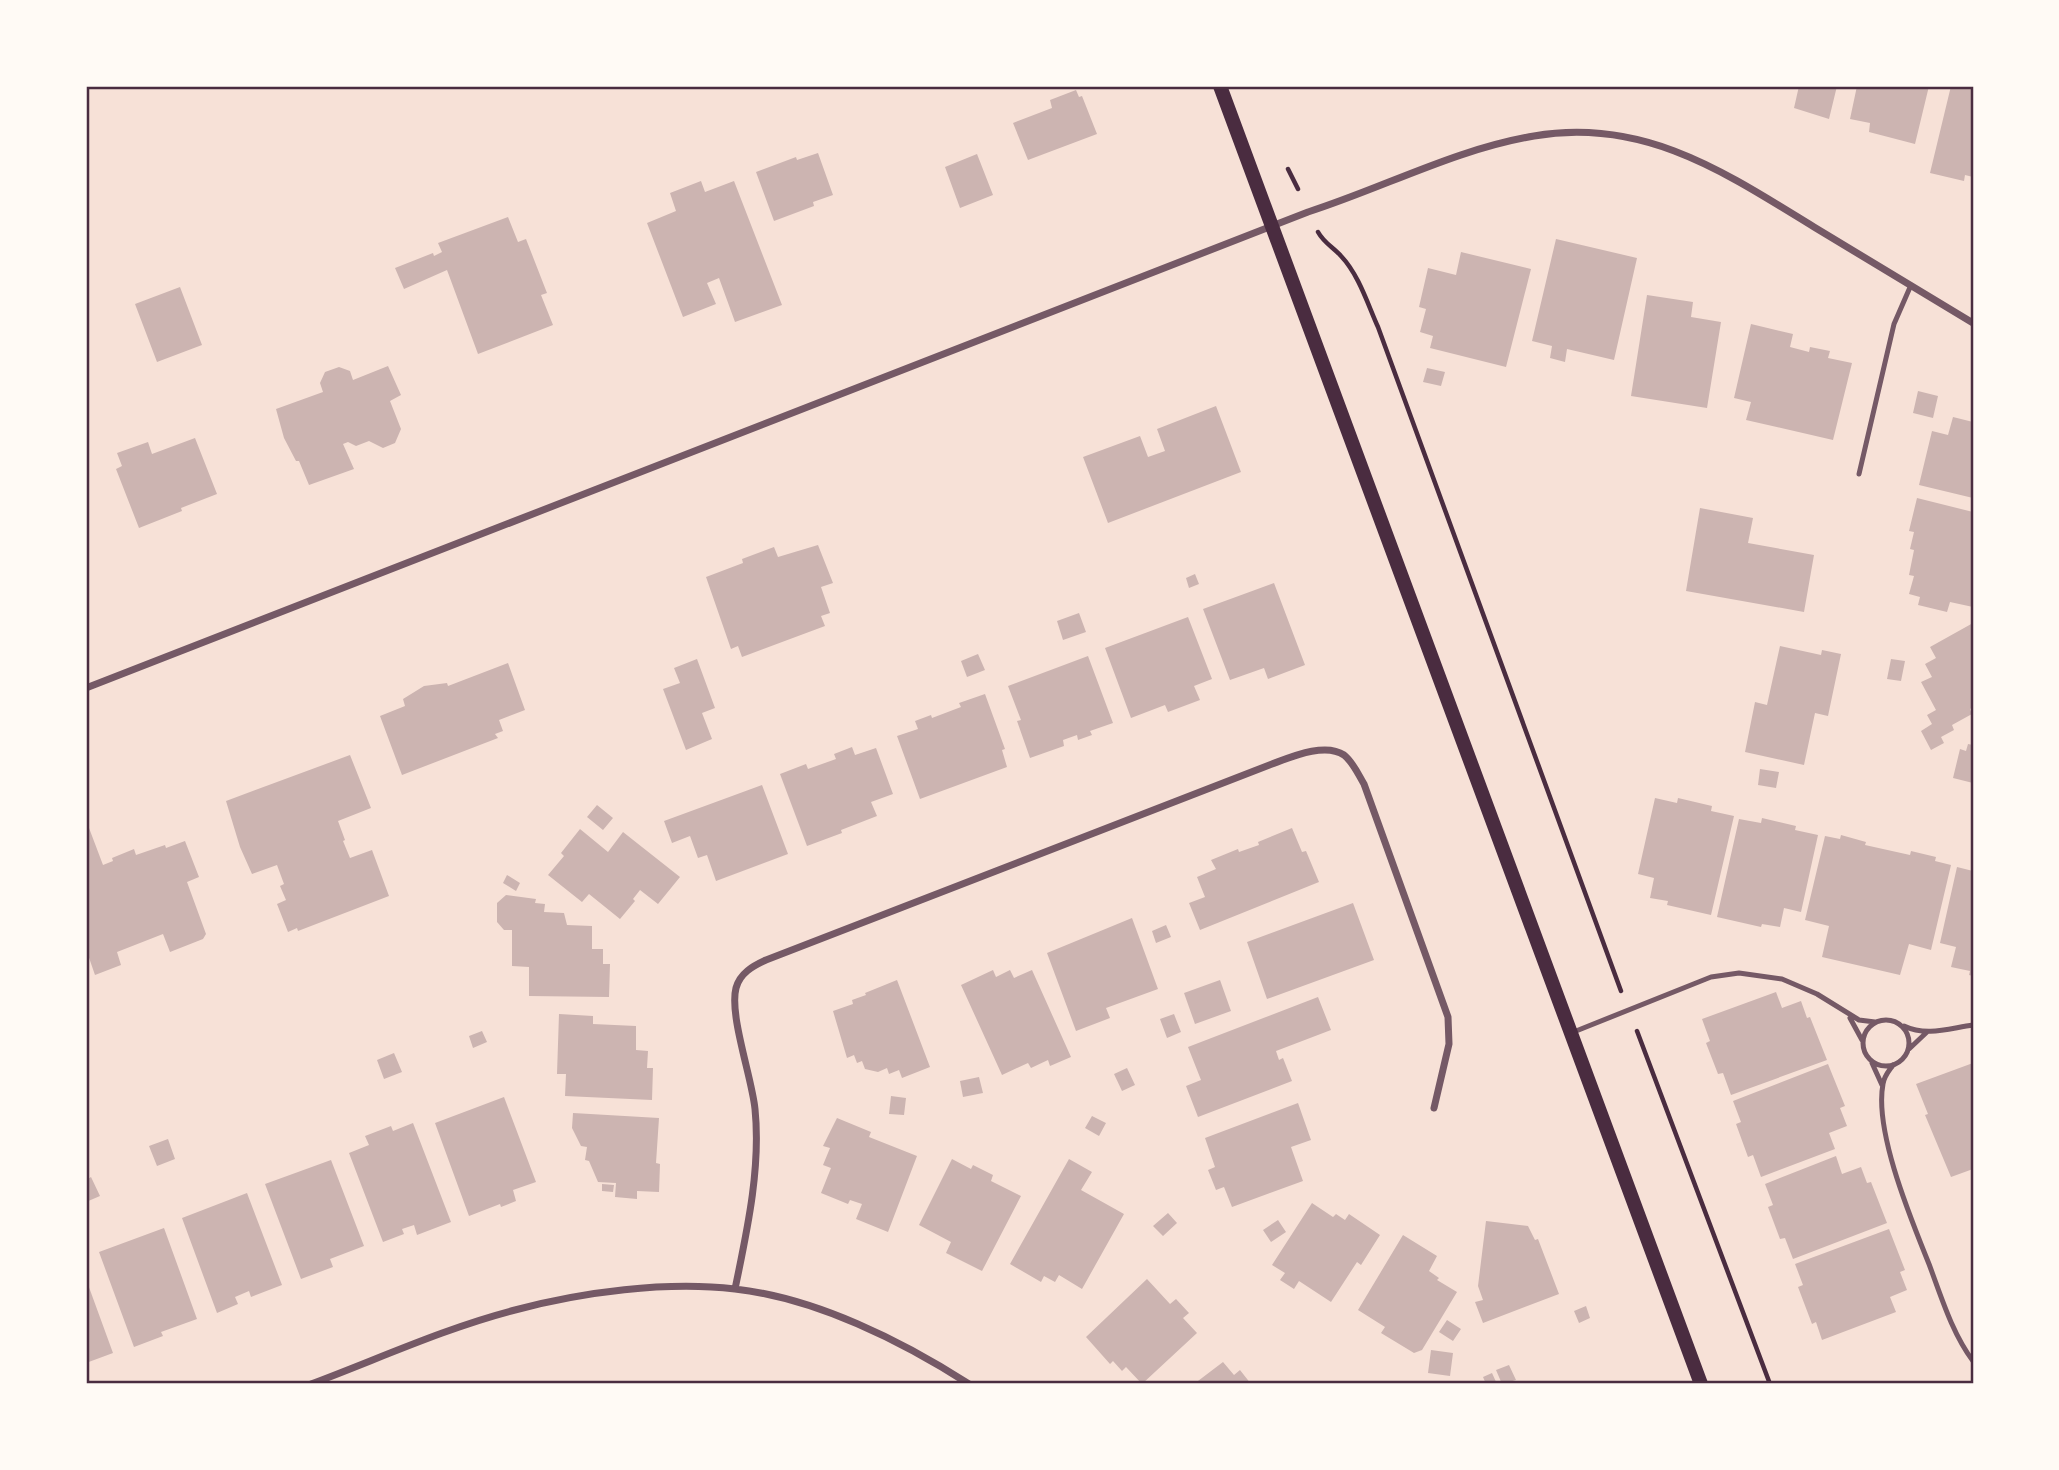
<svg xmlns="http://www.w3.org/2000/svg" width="2059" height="1470" viewBox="0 0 2059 1470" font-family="Rubik,sans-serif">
<rect width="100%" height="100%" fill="#f7e1d7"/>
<path fill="#ccb4b1" d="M1799 86H1837L1829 119 1794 108Z
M1857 86H1929L1915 144 1869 132 1870 123 1850 119Z
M1951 86H1973V177L1965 175 1964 181 1930 173Z
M1076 90 1079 97 1082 96 1097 134 1028 160 1013 123 1052 108 1050 100Z
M818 153 833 195 813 202 814 206 774 221 756 172 796 157 797 160Z
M977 154 993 195 960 208 945 167Z
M701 181 705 192 734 181 782 305 735 322 719 278 707 283 716 304 683 317 647 223 676 211 670 193Z
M508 217 518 242 526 239 547 293 541 295 553 325 478 354 447 270 404 289 395 268 433 253 434 256 442 252 438 243Z
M1556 239 1637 258 1614 360 1567 349 1565 362 1550 358 1552 346 1532 341Z
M1461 252 1531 269 1506 367 1430 348 1433 336 1420 332 1426 309 1419 307 1428 268 1456 275Z
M180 287 202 345 157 362 135 304Z
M1647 295 1693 302 1691 317 1721 322 1707 408 1631 396Z
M1751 324 1793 334 1790 347 1809 352 1810 347 1830 351 1828 358 1852 363 1833 440 1746 420 1751 402 1734 398Z
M388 366 401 395 390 401 401 429 395 443 383 448 369 441 356 446 348 442 343 444 354 469 309 485 299 461H296L284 438 276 409 323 392 320 383 325 372 339 367 350 371 353 380Z
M1427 368 1445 372 1441 386 1423 382Z
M1918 391 1938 396 1933 418 1913 413Z
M1216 406 1241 472 1108 523 1083 457 1140 436 1148 457 1165 451 1157 429Z
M1953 417 1973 422V498L1919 485 1932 431 1948 435Z
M195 438 217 494 181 508 182 511 139 528 116 469 122 466 117 453 148 442 152 454Z
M1917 498 1973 512V607L1950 602 1947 612 1918 605 1920 597 1909 594 1914 576 1909 575 1914 550 1910 549 1914 532 1909 531Z
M1700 508 1753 518 1748 543 1814 555 1804 612 1686 591Z
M818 545 833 583 821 587 830 613 821 616 825 626 742 657 738 646 731 649 706 577 743 563 742 559 774 547 778 557Z
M1195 574 1199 584 1189 588 1186 578Z
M1274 583 1305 665 1268 679 1264 668 1230 680 1203 609Z
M1079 613 1086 632 1063 640 1057 621Z
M1188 617 1212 679 1194 686 1200 700 1168 712 1165 705 1131 718 1105 648Z
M1973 623V707L1970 709 1972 714 1952 725 1954 730 1941 737 1944 743 1931 750 1921 731 1932 724 1927 715 1936 710 1921 682 1932 677 1925 664 1936 658 1930 647Z
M1780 646 1821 655 1822 650 1841 654 1828 716 1815 713 1804 765 1745 752 1755 702 1767 705Z
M978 654 985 670 967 677 961 661Z
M1088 656 1113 723 1090 731 1092 735 1078 740 1077 735 1063 740 1064 746 1030 758 1017 721 1021 720 1008 686Z
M697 659 715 708 702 713 712 739 686 750 663 689 680 683 674 668Z
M1891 659 1905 661 1901 681 1887 679Z
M508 663 525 710 499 720 503 731 495 734 498 738 402 775 380 716 405 706 403 699 424 686 447 683 448 686Z
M985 694 1005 749 1002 750 1007 767 920 799 897 736 918 729 915 721 931 715 932 718 961 707 959 703Z
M1968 744 1973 745V783L1953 778 1960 749 1966 751Z
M852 747 855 755 876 748 893 794 871 802 877 816 841 830 842 833 807 846 780 774 806 764 808 769 836 759 834 754Z
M350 755 371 808 338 821 345 840 343 841 350 858 372 850 389 896 298 931 297 928 288 932 277 904 286 900 280 886 284 884 277 865 252 874 240 847 226 801Z
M1760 769 1779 772 1776 788 1758 785Z
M762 785 788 854 716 881 707 855 698 858 690 836 672 843 664 821Z
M1655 798 1677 803 1678 798 1712 806 1711 811 1734 816 1711 915 1667 905 1668 901 1650 898 1654 878 1638 874Z
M597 805 613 818 603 830 587 817Z
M1762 818 1796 826 1795 830 1818 835 1801 912 1784 908 1780 927 1762 924 1761 927 1717 917 1739 819 1761 823Z
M86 820 103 865 113 861 112 858 134 849 136 855 165 845 166 848 185 841 199 877 187 882 206 934 203 939 170 952 163 934 117 952 121 965 95 975 86 949Z
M1292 828 1302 852 1306 851 1319 882 1200 930 1189 903 1205 897 1197 877 1216 869 1211 860 1238 849 1239 852 1259 845 1258 842Z
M580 829 608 852 623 832 680 877 658 904 640 890 633 899 635 901 620 919 589 894 582 902 548 875 564 856 561 853Z
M1841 835 1866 842 1865 845 1910 855 1911 851 1936 857 1935 861 1951 865 1931 950 1909 944 1900 975 1822 957 1829 926 1805 920 1825 836 1840 839Z
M1957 867 1973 871V976L1969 975 1970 971 1951 967 1956 947 1940 943Z
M507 875 520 883 516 891 503 883Z
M506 895 536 899 535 903 545 904 544 912 564 913 567 925 592 926V949H603V964H610L609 997 529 996V967L512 966V930H504L497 922V903Z
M1353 903 1374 960 1267 999 1247 942Z
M1132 918 1158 989 1106 1008 1110 1018 1076 1031 1047 953Z
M1166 925 1171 937 1156 943 1152 931Z
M993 970 996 977 1010 970 1014 978 1032 970 1071 1057 1050 1066 1048 1060 1031 1068 1028 1063 1002 1075 961 985Z
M897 980 930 1067 902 1078 899 1070 889 1074 887 1068 878 1072 865 1069 862 1061 857 1063 854 1055 847 1058 833 1011 853 1004 852 1000 866 995 865 993Z
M1220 980 1231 1011 1195 1024 1184 993Z
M1776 992 1782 1008 1801 1001 1807 1018 1810 1017 1827 1060 1731 1095 1723 1073 1718 1074 1706 1043 1710 1041 1702 1019Z
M1318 997 1331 1030 1276 1051 1279 1060 1283 1058 1292 1081 1198 1117 1186 1086 1201 1080 1188 1047Z
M559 1014 593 1016V1024L636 1026V1050L648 1051 647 1068H653L652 1100 565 1096 566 1074H557Z
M1174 1014 1181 1032 1167 1038 1160 1019Z
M482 1031 487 1042 473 1048 469 1036Z
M394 1053 402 1072 384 1079 377 1060Z
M1973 1063V1169L1951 1177 1925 1115 1928 1114 1916 1084Z
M1828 1064 1845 1106 1840 1108 1847 1126 1829 1133 1835 1149 1761 1177 1753 1155 1748 1157 1736 1124 1741 1122 1733 1101Z
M1127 1068 1135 1085 1122 1091 1114 1074Z
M979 1077 983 1093 963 1097 960 1081Z
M891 1096 906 1098 904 1115 889 1114Z
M504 1097 536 1182 513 1190 516 1201 501 1207 500 1204 469 1216 435 1123Z
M1298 1103 1311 1140 1291 1147 1303 1181 1232 1207 1224 1187 1216 1190 1208 1170 1215 1167 1205 1138Z
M573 1113 659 1118 656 1163 660 1164 659 1192 637 1191V1199L615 1197 616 1183 598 1182 589 1161 585 1160 587 1147 581 1146 572 1128Z
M1092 1116 1106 1123 1099 1136 1085 1128Z
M837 1118 871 1132 869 1137 917 1156 888 1232 856 1219 862 1204 850 1200 848 1204 821 1193 831 1168 823 1165 830 1148 823 1146Z
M413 1123 451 1222 417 1235 414 1225 402 1229 404 1234 383 1242 349 1153 369 1145 365 1136 391 1126 393 1131Z
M168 1139 175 1159 157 1166 149 1146Z
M1836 1156 1842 1174 1861 1167 1867 1183 1871 1182 1887 1223 1793 1259 1785 1238 1780 1239 1768 1207 1773 1205 1765 1184Z
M952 1159 971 1169 973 1165 993 1175 991 1181 1021 1196 982 1271 946 1253 951 1242 919 1225Z
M1069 1159 1092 1172 1081 1190 1124 1214 1082 1289 1059 1275 1055 1282 1044 1276 1041 1282 1010 1264Z
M331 1160 364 1246 330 1259 333 1267 301 1279 265 1184Z
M91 1177 100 1196 86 1202V1180Z
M602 1184 614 1185 613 1192 602 1191Z
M247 1193 282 1285 251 1297 249 1291 235 1297 238 1304 217 1313 182 1218Z
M1312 1203 1333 1217 1336 1214 1345 1220 1349 1214 1380 1235 1361 1265 1357 1262 1331 1302 1299 1281 1294 1289 1280 1280 1285 1273 1272 1265Z
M1168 1213 1177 1223 1163 1236 1153 1226Z
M1278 1220 1286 1232 1271 1242 1263 1230Z
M1486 1221 1528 1226 1535 1240 1538 1239 1559 1294 1483 1323 1475 1302 1483 1300 1478 1286Z
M164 1228 197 1319 161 1332 163 1336 134 1347 99 1252Z
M1889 1229 1905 1270 1900 1272 1907 1290 1890 1297 1896 1312 1822 1340 1816 1322 1812 1324 1798 1287 1803 1285 1795 1264Z
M1403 1235 1437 1256 1429 1271 1439 1278 1437 1280 1457 1292 1422 1350 1414 1353 1381 1333 1385 1327 1358 1310Z
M86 1279 113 1353 86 1363Z
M1147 1279 1170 1304 1176 1299 1189 1313 1183 1318 1197 1333 1142 1384 1126 1367 1122 1371 1113 1361 1110 1364 1086 1337Z
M1586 1306 1590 1318 1579 1323 1574 1311Z
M1447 1320 1461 1329 1453 1341 1439 1332Z
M1431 1350 1453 1353 1450 1376 1428 1373Z
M1223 1362 1234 1375 1240 1370 1251 1384H1194Z
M1509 1365 1516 1380 1502 1384 1496 1370Z
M1492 1373 1497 1384H1486L1483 1377Z"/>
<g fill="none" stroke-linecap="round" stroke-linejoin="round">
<path stroke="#4a2c40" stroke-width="4.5" d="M1288 169 1298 189
M1318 232C1324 243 1333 247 1341 256 1359 275 1368 305 1378 327L1621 991
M1637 1031 1770 1384"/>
<path stroke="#755966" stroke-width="5" d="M1859 474 1894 324 1911 285
M1850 1018 1862 1040
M1863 1043a23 23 0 1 1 46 0a23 23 0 1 1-46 0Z
M1904 1026C1927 1037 1950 1028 1973 1025
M1571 1033 1711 977 1739 973 1782 979 1817 994 1859 1020 1875 1022
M1909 1049 1927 1032
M1872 1063 1882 1085
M1893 1065C1889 1071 1884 1076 1883 1084 1874 1131 1911 1219 1929 1264 1941 1296 1952 1333 1973 1361"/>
<path stroke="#755966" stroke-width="7" d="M86 688 1308 212C1383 188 1456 149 1534 136 1644 117 1726 173 1814 227 1867 259 1920 291 1973 323
M735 1289C747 1231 761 1168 755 1109 752 1078 729 1015 736 988 740 973 753 966 766 960L1272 764C1291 757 1325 742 1344 755 1353 762 1358 774 1364 784L1448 1017 1449 1044 1434 1108
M311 1384C378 1359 445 1328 515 1310 582 1292 666 1281 735 1289 816 1298 902 1341 969 1384"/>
<path stroke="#4a2c40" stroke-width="14" d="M1220 86 1701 1384"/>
</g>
<rect width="2059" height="1470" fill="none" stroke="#fffaf5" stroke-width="175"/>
<rect x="88" y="88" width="1884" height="1294" fill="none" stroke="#4a2c40" stroke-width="2.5"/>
</svg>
